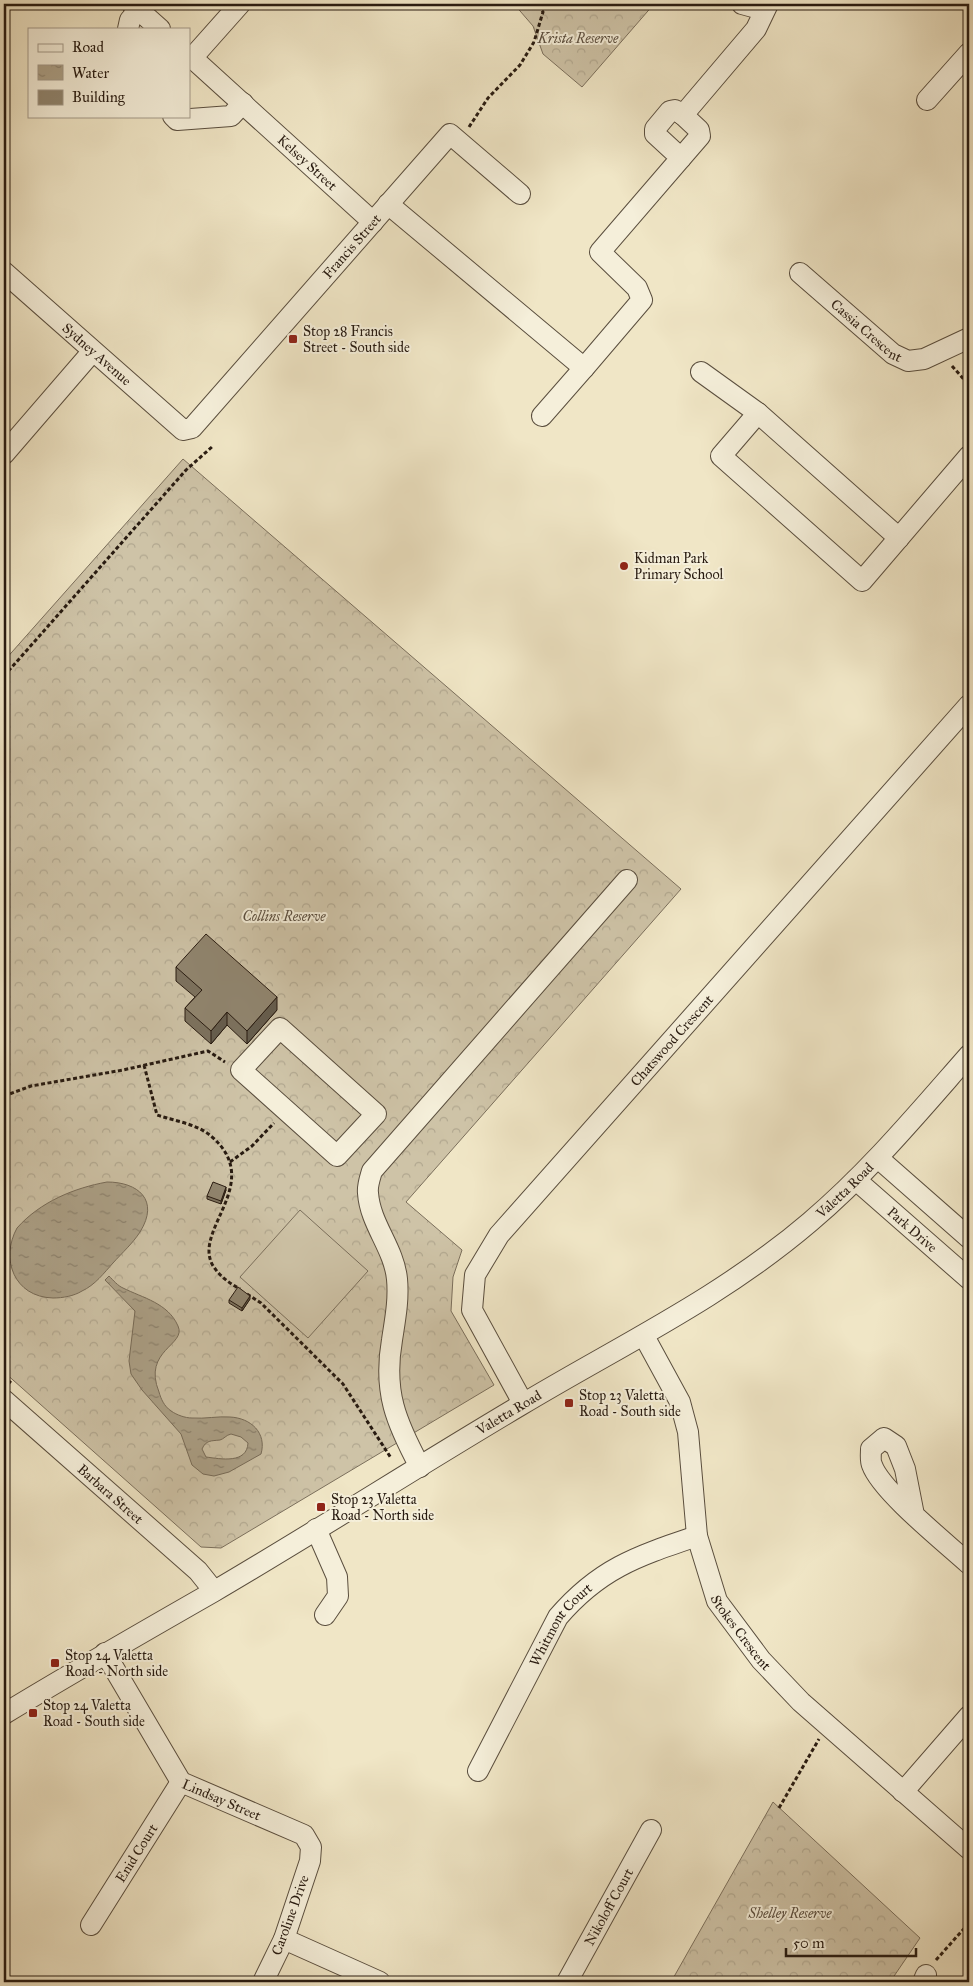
<svg xmlns="http://www.w3.org/2000/svg" width="973" height="1986" viewBox="0 0 973 1986" font-family="'IM FELL Great Primer',serif">
<defs>
<pattern id="forest-crowns" width="20" height="18" patternUnits="userSpaceOnUse" patternTransform="scale(1.25)"><rect width="20" height="18" fill="#cec3a7"/><path d="M2 6a3 3 0 1 1 6 0M12 15a3 3 0 1 1 6 0" fill="none" stroke="#b1a78f"/></pattern>
<pattern id="water-ripples" width="26" height="14" patternUnits="userSpaceOnUse" patternTransform="scale(1.25)"><rect width="26" height="14" fill="#aca188"/><path d="M2 4q2-2 4 0t4 0M15 11q2-2 4 0t4 0" fill="none" stroke="#8c826e"/></pattern>
</defs>
<rect width="100%" height="100%" fill="#f0e6c6"/>
<filter id="stains"><feTurbulence type="fractalNoise" baseFrequency=".004" numOctaves="4"/><feColorMatrix values="0 0 0 0 .2 0 0 0 0 .09 0 0 0 0 .02 0 0 0 .5 -.17"/></filter>
<radialGradient id="worn" r=".72"><stop offset=".6" stop-color="#630" stop-opacity="0"/><stop offset="1" stop-color="#630" stop-opacity=".3"/></radialGradient>
<path fill="url(#forest-crowns)" stroke="#7b6f5c" d="M514 4H654L582 87 543 54 533 26Z
M183 459 681 889 406 1202 462 1250 453 1277 451 1311 494 1385 221 1548 201 1547 4 1372V661Z
M773 1802 920 1938 890 1982H671Z"/>
<path fill="#cec3a7" stroke="#7b6f5c" d="M300 1210 368 1271 308 1338 240 1277Z"/>
<path fill="url(#water-ripples)" stroke="#776b58" fill-rule="evenodd" d="M107 1182C138 1182 160 1200 140 1232 133 1243 122 1253 113 1263 104 1273 95 1285 82 1291 74 1296 63 1298 53 1298 14 1297 0 1259 17 1228 40 1202 74 1188 107 1182Z
M109 1276C113 1280 118 1286 123 1288 143 1298 168 1303 178 1326 187 1345 142 1350 159 1392 161 1399 164 1406 171 1411 177 1415 185 1418 192 1418 205 1419 218 1416 230 1417 251 1418 267 1433 261 1454L229 1472 214 1476 203 1474 192 1465 181 1434 142 1390 131 1374 129 1361 135 1311 105 1280ZM231 1434 241 1437 248 1443C247 1464 221 1459 206 1457L202 1449C206 1440 211 1441 220 1440 224 1439 226 1435 231 1434Z"/>
<g fill="none" stroke-linecap="round" stroke-linejoin="round">
<g stroke="#5a4e3e" stroke-width="22">
<g id="minor">
<path d="M132 4 160 29"/>
<path d="M742 4 764 10"/>
<path d="M128 29 130 20 139 10"/>
<path id="s1" d="M189 55 373 222"/>
<path d="M192 58 240 4"/>
<path d="M927 100 969 53"/>
<path d="M173 116 177 120 231 116 243 103"/>
<path d="M681 158 700 136 699 130 683 115"/>
<path d="M388 204 584 368 642 300 637 288 600 252 681 158 655 134V129L670 111 675 110 683 115 756 29 768 4"/>
<path id="s2" d="M4 272 183 430 192 428 450 134 520 194"/>
<path id="s3" d="M800 273 893 354 908 361 924 359 969 338"/>
<path d="M701 372 758 413 899 538"/>
<path d="M758 413 721 456 862 581 969 456"/>
<path d="M542 416 584 368"/>
<path d="M4 454 92 352"/>
<path d="M280 1028 376 1114 337 1156 241 1070Z"/>
<path d="M878 1158 969 1238"/>
<path id="s4" d="M856 1180 969 1279"/>
<path id="s5" d="M644 1336 680 1402 688 1432 697 1536 717 1601 761 1660 801 1702 969 1849"/>
<path id="s6" d="M4 1400 198 1571 214 1591"/>
<path id="s7" d="M523 1403 472 1310 475 1275 499 1235 969 705"/>
<path d="M420 1467C396 1422 383 1392 392 1340 395 1320 399 1300 397 1279 394 1248 370 1224 368 1193 367 1186 370 1178 372 1171L627 880"/>
<path d="M914 1515 905 1469 896 1446 884 1438 871 1449C871 1454 870 1461 872 1465 881 1491 946 1543 969 1564"/>
<path d="M316 1529 337 1577 338 1596 325 1615"/>
<path id="s8" d="M105 1653 181 1782 304 1835 311 1847 310 1861 284 1939 263 1982"/>
<path id="s9" d="M4 1714C73 1672 143 1632 213 1592 317 1531 418 1466 521 1405 621 1345 721 1298 810 1222 869 1172 918 1113 969 1055"/>
<path id="s10" d="M478 1771 558 1617C600 1568 638 1556 697 1536"/>
<path d="M903 1792 969 1716"/>
<path id="s11" d="M91 1925 181 1782"/>
<path d="M284 1939 380 1982"/>
<path id="s12" d="M567 1982 651 1830"/>
<path d="M923 1982 926 1975"/>
</g>
</g>
<path stroke="#281b11" stroke-width="3" stroke-dasharray="4 2.5" stroke-linecap="butt" d="M469 127 488 98 520 65 534 42 543 12 536 4
M952 366 969 385
M4 676 186 470 213 446
M144 1065 157 1115C175 1121 197 1124 211 1136 265 1182 194 1228 212 1264 218 1275 229 1283 240 1289
M4 1096 31 1086 123 1070 208 1051 225 1062
M230 1162 252 1146 274 1123
M247 1294 261 1303 343 1384 391 1458
M4 1377 11 1383
M779 1808 819 1739
M936 1960 969 1923"/>
<use href="#minor" stroke="#f5efda" stroke-width="20"/>
</g>
<path fill="#7c725f" stroke="#281b11" d="M176 967 277 1010 247 1044 227 1025 211 1044 185 1021V1008L195 997 176 981Z
M226 1190 221 1204 207 1199V1196Z
M250 1299 242 1311 229 1303V1300Z"/>
<path fill="#655d4e" stroke="#281b11" d="M277 997V1010L247 1044V1031Z
M227 1012V1025L211 1044V1031Z
M226 1187V1190L221 1204V1201Z
M250 1296V1299L242 1311V1308Z"/>
<path fill="#90856f" stroke="#281b11" d="M206 934 277 997 247 1031 227 1012 211 1031 185 1008 202 990 176 967Z
M213 1182 226 1187 221 1201 207 1196Z
M238 1287 250 1296 242 1308 229 1300Z"/>
<g fill="#8f2418" stroke="#f5efda" stroke-width="2">
<rect x="288" y="334" width="10" height="10" rx="2.5"/>
<circle cx="624" cy="566" r="5"/>
<rect x="564" y="1398" width="10" height="10" rx="2.5"/>
<rect x="316" y="1502" width="10" height="10" rx="2.5"/>
<rect x="50" y="1658" width="10" height="10" rx="2.5"/>
<rect x="28" y="1708" width="10" height="10" rx="2.5"/>
</g>
<g text-anchor="middle" stroke-width="4" stroke-linejoin="round" paint-order="stroke">
<g font-size="14" font-style="italic" fill="#5a4d3e" stroke="#f5efda">
<text x="578" y="43">Krista Reserve</text>
<text x="284" y="921">Collins Reserve</text>
<text x="790" y="1918">Shelley Reserve</text>
</g>
<g font-size="14" fill="#281b11" stroke="#f5efda">
<text dy="5" stroke="none"><textPath href="#s1" startOffset="160">Kelsey Street</textPath></text>
<text dy="5" stroke="none"><textPath href="#s2" startOffset="490">Francis Street</textPath></text>
<text dy="5" stroke="none"><textPath href="#s3" startOffset="88">Cassia Crescent</textPath></text>
<text dy="5" stroke="none"><textPath href="#s2" startOffset="124">Sydney Avenue</textPath></text>
<text dy="5" stroke="none"><textPath href="#s7" startOffset="448">Chatswood Crescent</textPath></text>
<text dy="5" stroke="none"><textPath href="#s9" startOffset="992">Valetta Road</textPath></text>
<text dy="5" stroke="none"><textPath href="#s4" startOffset="75">Park Drive</textPath></text>
<text dy="5" stroke="none"><textPath href="#s9" startOffset="588">Valetta Road</textPath></text>
<text dy="5" stroke="none"><textPath href="#s6" startOffset="142">Barbara Street</textPath></text>
<text dy="5" stroke="none"><textPath href="#s10" startOffset="169">Whitmont Court</textPath></text>
<text dy="5" stroke="none"><textPath href="#s5" startOffset="318">Stokes Crescent</textPath></text>
<text dy="5" stroke="none"><textPath href="#s8" startOffset="194">Lindsay Street</textPath></text>
<text dy="5" stroke="none"><textPath href="#s11" startOffset="85">Enid Court</textPath></text>
<text dy="5" stroke="none"><textPath href="#s12" startOffset="86">Nikoloff Court</textPath></text>
<text transform="translate(290 1915) rotate(-70)" y="5">Caroline Drive</text>
</g>
<g font-size="14" fill="#281b11" stroke="#f5efda" text-anchor="start">
<text x="303" y="336">Stop 28 Francis<tspan x="303" dy="16">Street - South side</tspan></text>
<text x="634" y="563">Kidman Park<tspan x="634" dy="16">Primary School</tspan></text>
<text x="579" y="1400">Stop 23 Valetta<tspan x="579" dy="16">Road - South side</tspan></text>
<text x="331" y="1504">Stop 23 Valetta<tspan x="331" dy="16">Road - North side</tspan></text>
<text x="65" y="1660">Stop 24 Valetta<tspan x="65" dy="16">Road - North side</tspan></text>
<text x="43" y="1710">Stop 24 Valetta<tspan x="43" dy="16">Road - South side</tspan></text>
</g>
</g>
<rect width="973" height="1986" fill="none" stroke="#f0e6c6" stroke-width="20"/>
<rect x="5" y="5" width="963" height="1976" fill="none" stroke="#281b11" stroke-width="2.5"/>
<rect x="10" y="10" width="953" height="1966" fill="none" stroke="#281b11"/>
<rect x="28" y="28" width="162" height="90" fill="#f5efda" stroke="#a39a8a"/>
<rect x="38" y="44" width="25" height="8" fill="#f5efda" stroke="#a39a8a"/>
<text x="72" y="52" font-size="15" fill="#281b11">Road</text>
<rect x="38" y="65" width="25" height="15" fill="url(#water-ripples)" stroke="#a39a8a"/>
<text x="72" y="78" font-size="15" fill="#281b11">Water</text>
<rect x="38" y="90" width="25" height="15" fill="#90856f" stroke="#a39a8a"/>
<text x="72" y="102" font-size="15" fill="#281b11">Building</text>
<path d="M786 1948v8h130v-8" fill="none" stroke="#281b11" stroke-width="2.5"/>
<text x="793" y="1948" font-size="15" fill="#281b11" stroke="#f5efda" stroke-width="4" paint-order="stroke">50 m</text>
<rect width="100%" height="100%" filter="url(#stains)"/>
<rect width="100%" height="100%" fill="url(#worn)"/>
</svg>
